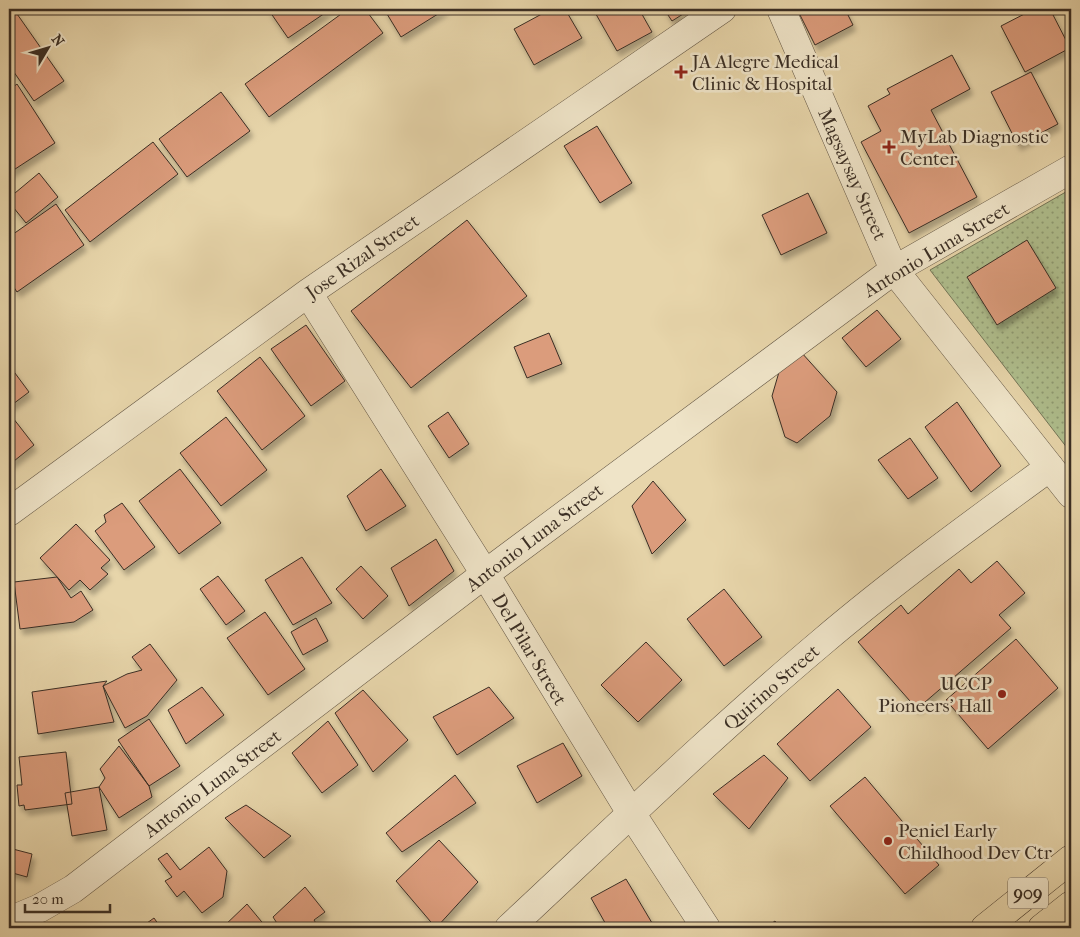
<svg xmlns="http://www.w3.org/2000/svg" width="1080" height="937" viewBox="0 0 1080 937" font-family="'IM FELL French Canon',serif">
<defs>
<pattern id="park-dots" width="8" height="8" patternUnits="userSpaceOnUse" patternTransform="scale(1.25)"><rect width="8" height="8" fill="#afbe8d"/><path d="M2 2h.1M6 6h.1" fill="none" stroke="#8f9b73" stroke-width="1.8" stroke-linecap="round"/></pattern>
<filter id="shadow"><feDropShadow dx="3" dy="5.5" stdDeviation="2.5" flood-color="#0004"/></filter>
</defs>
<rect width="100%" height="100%" fill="#e7d5aa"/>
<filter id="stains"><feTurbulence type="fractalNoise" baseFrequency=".004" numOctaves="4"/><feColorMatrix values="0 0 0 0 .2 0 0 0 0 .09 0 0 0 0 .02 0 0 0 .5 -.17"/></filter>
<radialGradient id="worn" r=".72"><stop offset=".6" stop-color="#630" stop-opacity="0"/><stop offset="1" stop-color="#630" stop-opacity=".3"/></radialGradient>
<path fill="url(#park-dots)" stroke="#747658" d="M1071 189V453L930 270Z"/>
<path fill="#db9c7c" stroke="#3a2e24" filter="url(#shadow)" d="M268 9H331L288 38Z
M348 9H365L383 33 269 117 245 84Z
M384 9H446L401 37Z
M551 9H565L582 38 534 65 514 29Z
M593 9H639L652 32 617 51Z
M664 9H691L672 21Z
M797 9H845L853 25 815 45Z
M1034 9H1050L1070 48 1025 72 1001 26Z
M15 11 64 81 34 101 9 65V16Z
M952 55 970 89 931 110 977 197 909 233 861 142 881 131 868 106 890 94 887 89Z
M1031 72 1058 124 1018 145 991 92Z
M17 84 55 143 9 173V90Z
M221 92 250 131 187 177 159 139Z
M597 126 632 183 600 203 564 146Z
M153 142 178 174 90 242 65 210Z
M39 173 58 197 26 223 9 202V198Z
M808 193 827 233 781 255 762 215Z
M56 204 84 245 17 292 9 280V237Z
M467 220 527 296 411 388 351 311Z
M1027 240 1056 288 997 325 967 277Z
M877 310 901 339 866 367 842 338Z
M306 325 345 381 311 406 271 349Z
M549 333 562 364 527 378 514 347Z
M801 352 837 392 830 416 797 443 785 437 772 396 779 372Z
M260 357 305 416 262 450 217 391Z
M9 365 29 392 9 407Z
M957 402 1001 466 971 492 925 427Z
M448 412 469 444 449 458 428 426Z
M226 417 267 470 221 506 180 453Z
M13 418 34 445 9 465V421Z
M910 438 938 478 908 499 878 460Z
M180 469 221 523 179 554 139 501Z
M381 469 406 506 366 531 347 496Z
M653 481 686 520 652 554 632 506Z
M122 503 155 547 124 570 95 531 106 522 104 515Z
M76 524 110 560 101 568 108 574 90 590 80 580 69 590 40 558Z
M436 539 454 571 409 606 391 568Z
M302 557 332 603 293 625 265 580Z
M997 561 1025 593 999 615 1011 628 917 709 858 642 901 605 908 614 959 569 971 583Z
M361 566 388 596 363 619 336 589Z
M218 576 245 611 226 625 200 589Z
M57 577 71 598 81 591 93 610 74 622 20 629 14 582Z
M724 589 762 637 724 666 687 619Z
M265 612 305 669 268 695 227 638Z
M316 618 328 641 303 655 291 632Z
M1016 639 1058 688 988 749 946 700Z
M646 642 682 680 638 722 601 685Z
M150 644 177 680 147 716 125 728 103 686 127 674 142 670 132 657Z
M107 681 103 686 114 722 38 734 32 692Z
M202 687 224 715 186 744 168 710Z
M489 687 514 718 457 755 433 717Z
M838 689 871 727 810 781 777 744Z
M363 690 408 740 373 772 335 713Z
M149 719 180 766 149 786 118 740Z
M328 721 358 765 322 793 292 753Z
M563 743 582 776 537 803 517 766Z
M119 746 149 786 152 797 119 818 99 787 105 778 100 769Z
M66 752 72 804 25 810 24 805 19 806 17 785H22L19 757Z
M764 755 788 778 749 829 713 794Z
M455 775 476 803 402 852 386 833Z
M865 777 939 865 905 894 830 806Z
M99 787 107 830 72 836 65 793Z
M246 805 291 836 264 858 225 818Z
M439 840 478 882 436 928 396 881Z
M209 847 227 871 223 897 202 913 184 891 177 897 165 881 172 877 158 859 167 853 180 870Z
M9 848 32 854 27 877 9 872Z
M626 879 655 928H608L591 898Z
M305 887 325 912 314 920 319 928H280L273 917Z
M247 904 266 927 222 928Z
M154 918 161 928H140Z
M775 921 780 928H765Z"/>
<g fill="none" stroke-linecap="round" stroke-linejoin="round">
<g stroke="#655846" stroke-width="29">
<path id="minor" d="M781 9 894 270 1071 494
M308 293 485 574 631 813 706 928
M9 512 308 293 722 9
M9 921 40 908 73 889 485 574 894 270 1071 169
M509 928C612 832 714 733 822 642 895 580 972 524 1050 467"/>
</g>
<g stroke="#3a2e24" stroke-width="29">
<path id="trunk" d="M985 928 1071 859
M1042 928 1071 905"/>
</g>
<use href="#minor" stroke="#efe4c8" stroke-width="28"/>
<use href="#trunk" stroke="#e7d5aa" stroke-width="28"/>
</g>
<g fill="#8f2418" stroke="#efe4c8" stroke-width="2">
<path d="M678.5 64.5h5v5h5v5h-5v5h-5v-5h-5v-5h5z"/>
<path d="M886.5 139.5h5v5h5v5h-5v5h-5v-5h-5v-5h5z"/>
<circle cx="1002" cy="694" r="5"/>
<circle cx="888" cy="841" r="5"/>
</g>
<g text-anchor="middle" stroke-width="5" stroke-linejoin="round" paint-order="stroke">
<rect fill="#efe4c8" stroke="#706555" stroke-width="1" x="1008" y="877.5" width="40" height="31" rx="4"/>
<g font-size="18" font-weight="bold" fill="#3a2e24">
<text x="1028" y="899">909</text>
</g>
<g font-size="19" fill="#3a2e24" stroke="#efe4c8" text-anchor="start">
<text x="692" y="68">JA Alegre Medical<tspan x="692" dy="22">Clinic &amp; Hospital</tspan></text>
<text x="900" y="143">MyLab Diagnostic<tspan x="900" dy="22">Center</tspan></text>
<text x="992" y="690" text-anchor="end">UCCP<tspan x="992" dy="22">Pioneers' Hall</tspan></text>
<text x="898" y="837">Peniel Early<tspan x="898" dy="22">Childhood Dev Ctr</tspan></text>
</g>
<g font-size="19" fill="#3a2e24" stroke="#efe4c8">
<text transform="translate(853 174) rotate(66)" y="7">Magsaysay Street</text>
<text transform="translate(936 249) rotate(-31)" y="7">Antonio Luna Street</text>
<text transform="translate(362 256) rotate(-35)" y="7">Jose Rizal Street</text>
<text transform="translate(534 537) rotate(-37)" y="7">Antonio Luna Street</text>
<text transform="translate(530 649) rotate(59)" y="7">Del Pilar Street</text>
<text transform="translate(771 687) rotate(-41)" y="7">Quirino Street</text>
<text transform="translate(212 783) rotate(-37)" y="7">Antonio Luna Street</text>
</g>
</g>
<rect width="1080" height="937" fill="none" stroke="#e7d5aa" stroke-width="30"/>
<rect x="10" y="10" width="1060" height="917" fill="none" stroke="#3a2e24" stroke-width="2.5"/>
<rect x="15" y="15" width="1050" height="907" fill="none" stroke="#3a2e24"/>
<g transform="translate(48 48) rotate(52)" stroke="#efe4c8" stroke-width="4" paint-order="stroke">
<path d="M0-4L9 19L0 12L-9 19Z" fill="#3a2e24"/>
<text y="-8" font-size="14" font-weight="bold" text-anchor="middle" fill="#3a2e24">N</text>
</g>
<path d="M25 904v8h85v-8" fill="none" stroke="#3a2e24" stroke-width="2.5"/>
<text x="32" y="904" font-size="15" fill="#3a2e24" stroke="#efe4c8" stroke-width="4" paint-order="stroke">20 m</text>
<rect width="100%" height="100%" filter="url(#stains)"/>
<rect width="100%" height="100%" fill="url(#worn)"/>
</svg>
